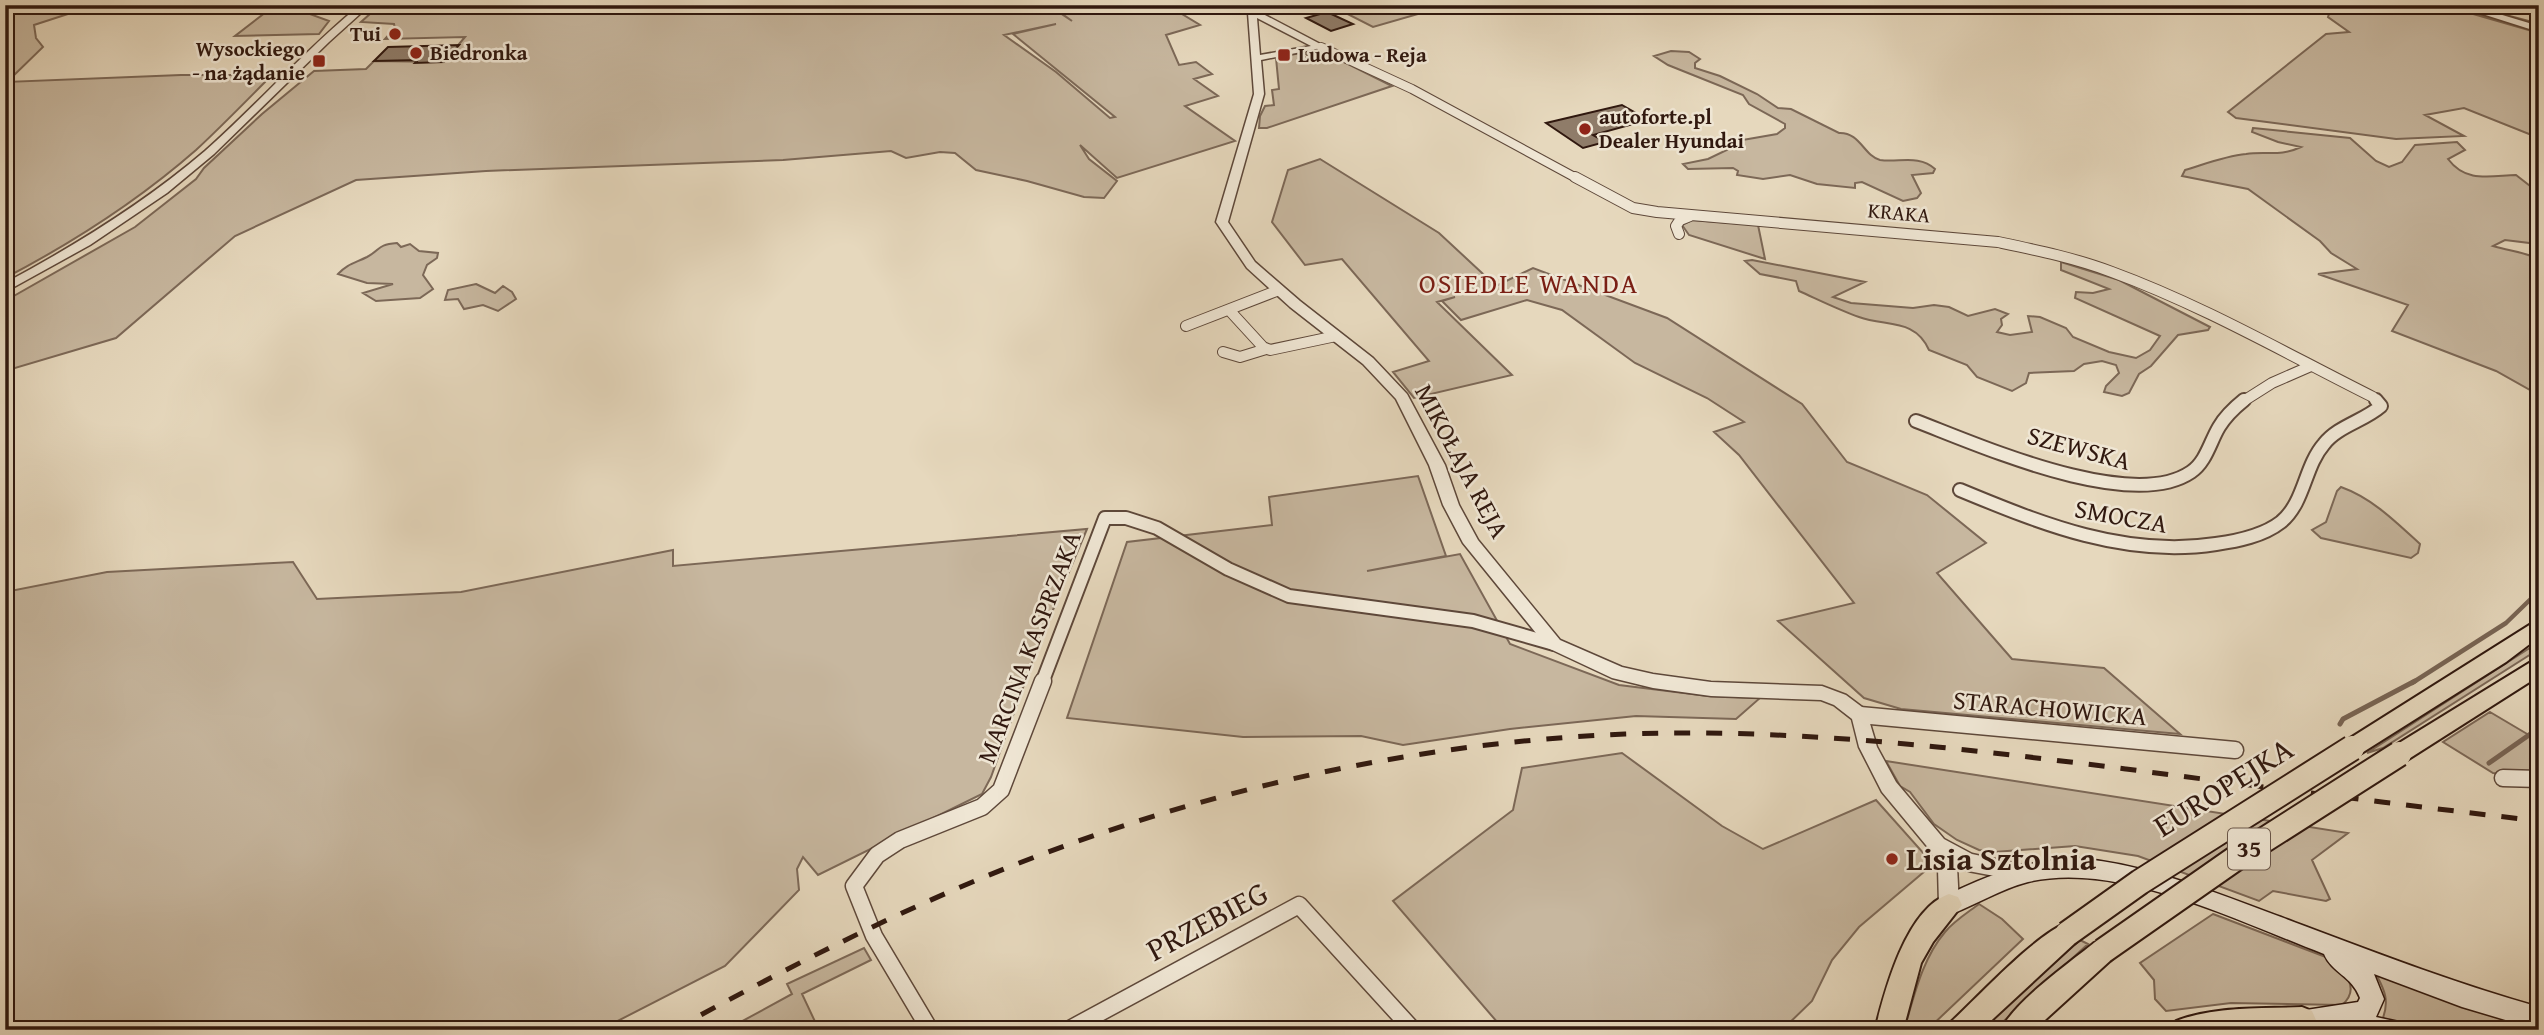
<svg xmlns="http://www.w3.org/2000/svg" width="2544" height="1035" viewBox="0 0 2544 1035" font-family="'Gentium Book Plus',serif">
<rect width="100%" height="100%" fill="#e6d8bd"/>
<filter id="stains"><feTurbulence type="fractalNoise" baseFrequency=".00286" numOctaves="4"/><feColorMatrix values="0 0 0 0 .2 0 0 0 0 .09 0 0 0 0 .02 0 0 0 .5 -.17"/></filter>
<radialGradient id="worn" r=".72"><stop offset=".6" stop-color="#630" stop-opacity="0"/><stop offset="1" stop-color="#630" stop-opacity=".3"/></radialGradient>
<path fill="#c7b79f" stroke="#7c6857" stroke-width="2" fill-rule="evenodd" d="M5 5H303L307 13 329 21 319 34 235 36 275 5 96 8 74 12 34 25 36 38 43 47 7 82 181 75H272C247 100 222 126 196 150 139 200 72 243 5 278Z
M380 5H1048L1072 21 1050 5H1167L1200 25 1166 35 1179 65 1196 62 1212 74 1194 79 1218 96 1185 106 1235 141 1117 178 1080 145 1089 159 1117 181 1104 198 1084 197 1027 181 976 170 955 153 940 152 906 158 891 151 783 160 486 171 356 180 235 236 116 338 5 371V301L135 227 196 179 204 168 262 114 314 71 366 69 374 61 444 62 465 37 385 39 395 28 394 24 361 22ZM1056 24 1013 34 1115 117 1110 118 1056 72 1004 35Z
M1330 5H1412L1425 12 1373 27Z
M2314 5H2442L2539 33V138L2464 108 2425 115 2464 136 2396 139 2236 118 2228 112 2326 34 2349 32 2328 17 2330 11Z
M1315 50 1326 53 1392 86 1267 128H1259L1260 116 1265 106 1274 105 1272 90 1279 89 1276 58 1300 53 1307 59 1311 58 1303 52Z
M1671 51 1689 52 1700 59 1695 63V68L1720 76 1757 94 1778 108 1791 109 1839 133C1860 132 1864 156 1880 160 1898 163 1919 154 1935 169L1933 173 1912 175 1921 193 1917 198 1903 201 1862 182 1855 183V188L1817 184 1790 175 1763 179 1737 175 1738 171 1733 168 1688 169 1683 164 1708 159 1733 147 1731 142 1777 134 1785 128V124L1749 104 1743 95 1668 65 1654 56Z
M2253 128 2350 138 2376 161 2389 167 2402 162 2415 145 2457 142 2465 150 2448 159C2466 183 2489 176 2516 175L2539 193 2538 244 2505 240 2493 246C2509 251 2524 252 2539 259V395L2496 371 2392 331 2408 305 2318 274 2357 269 2331 253 2320 241 2248 189 2182 176 2185 170C2205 164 2225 156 2246 154 2267 151 2280 157 2301 147L2278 142 2252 132Z
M1320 159 1439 233 1496 286 1533 268 1667 318 1802 404 1847 462 1927 495 1986 543 1937 573 2012 659 2104 668 2180 734 1901 709 1864 698 1778 621 1854 603 1739 455 1714 432 1744 422 1707 398 1635 363 1562 310 1527 300 1461 320 1442 301 1455 297 1437 302 1512 375 1414 398 1393 372 1429 361 1342 259 1305 265 1272 222 1288 170Z
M1692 220 1758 225 1765 259 1689 235 1682 225Z
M397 243 401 247 410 244 419 251 438 253 437 258 427 265 423 275 433 289 420 298 376 301 363 293 393 284 367 283 338 274C347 264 355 263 367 257 382 249 376 245 397 243Z
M1752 260 1865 282 1833 297 1851 303 1913 308 1934 305 1949 307 1968 316 1995 309 2008 314 2001 319 2002 325 1997 332 2010 335 2032 332 2028 316 2040 317 2066 328 2073 337 2109 352 2136 358 2150 350 2160 336 2075 298 2076 292 2093 293 2109 289 2061 270V262L2119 280 2210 327 2208 330 2178 335 2151 366 2139 374 2129 393 2122 396 2104 392 2106 386 2119 373 2116 365 2102 361 2084 364 2074 371 2029 373 2026 383 2012 391 1977 377 1967 365 1929 350C1915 318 1886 327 1859 317 1839 310 1819 300 1799 291L1796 281 1760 274 1745 261Z
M476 284 495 293 503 286 512 292 516 299 498 311 483 305 464 309 458 299 445 300 448 290Z
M1418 476 1446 556 1367 571 1460 554 1510 644 1619 685 1708 696 1760 698 1736 719 1636 716 1510 729 1403 745 1361 736 1243 737 1067 718 1127 542 1272 525 1269 497Z
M2341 487C2372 498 2396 522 2420 544L2418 553 2411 558 2321 538 2312 530 2326 522 2337 491Z
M1087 529 1039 643 991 777 982 794 818 875 803 857 797 869 799 890 725 966 600 1030H5V592L107 572 293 562 317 599 461 592 673 550V566Z
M2539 642V649L2383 748 2367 753Z
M2490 712 2539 741V775L2493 773 2443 742Z
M1622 753 1722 826 1763 849 1876 800 1926 856 1925 871 1859 927 1832 960 1812 1001 1782 1030H1504L1393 901 1513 810 1522 768Z
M1886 761 2348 833 2312 860 2330 899 2326 901 2273 891 2259 901 2138 856 2075 846 1994 852 1979 850 1957 840 1934 824 1910 792 1900 786Z
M1979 904 2002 919 2023 939 1927 1030H1904C1914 997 1922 959 1945 932 1954 921 1967 913 1979 904Z
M2213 914 2331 959C2345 972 2361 989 2342 1005L2231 1003 2166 1011 2155 999 2154 980 2140 963Z
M2080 940 2088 944 1994 1030H1978Z
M864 948 871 960 802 994 819 1030H726L792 994 787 984Z
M2379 974 2525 1025 2528 1030H2483L2387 1021 2383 1018C2389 1001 2385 991 2377 976Z"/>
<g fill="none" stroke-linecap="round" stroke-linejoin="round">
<path stroke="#786454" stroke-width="2.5" d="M2446 5 2539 32
M2482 9 2539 24"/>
<path stroke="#786454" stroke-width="4.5" d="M2412 683 2506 623 2539 591"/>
<path stroke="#786454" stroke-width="5" d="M2340 724 2343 719 2415 681
M2489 763 2539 728"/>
</g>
<path fill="#8f7c69" stroke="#30180f" stroke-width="2" d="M1327 12 1353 24 1331 31 1306 18Z
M459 45 444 62 415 63 418 60 374 61 388 47Z
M1622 105 1648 120 1593 135 1605 142 1583 148 1546 123Z"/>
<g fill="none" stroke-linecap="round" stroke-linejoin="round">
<g stroke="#5e483a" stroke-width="10">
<path id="minor-far3" d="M1321 47 1412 89 1578 179"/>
</g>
<g stroke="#5e483a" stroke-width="12">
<path id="minor-far2" d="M1575 177 1633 208 1657 212 1998 242C2036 250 2075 258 2112 272 2202 305 2287 354 2373 397L2377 402
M1679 234 1676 226 1680 220 1690 216
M1230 311 1263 347 1270 350 1336 336
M1186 326 1279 290
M1223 352 1240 357 1266 349
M2242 402 2272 383 2311 366"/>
</g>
<g stroke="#5e483a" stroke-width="16">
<path id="minor-far1" d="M1916 421C1979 445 2131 513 2191 472 2206 462 2210 442 2219 427 2225 417 2234 408 2244 400
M1960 490C2042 524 2126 558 2216 544 2238 541 2263 536 2281 522 2305 502 2304 467 2324 444 2338 426 2364 421 2381 406L2376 400
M1042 683 1105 518H1126L1157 528 1228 569 1289 596 1473 621 1554 644"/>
</g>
<g stroke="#5e483a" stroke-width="19">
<path id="minor" d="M1860 715 2235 750
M2503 778 2539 779
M930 1030 874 936 854 886 877 855 900 840 982 807 1001 790 1043 681
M1068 1030 1299 905 1413 1030"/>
</g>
<g stroke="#5e483a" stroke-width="3">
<path id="tertiary" d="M360 5H370L329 42 214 154 167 193 90 245 5 292V283C76 245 144 203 205 151 258 104 305 50 360 5Z
M1235 5H1246L1326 47 1261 60 1264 94 1228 222 1255 262 1300 301 1373 358 1407 394 1445 465 1459 505 1478 540 1560 640 1622 667 1653 674 1711 682 1822 686 1846 695 1866 710 1877 747 1896 782 1944 839 1972 854 2028 866 2031 872 2028 878 2021 881 1968 871 1957 866 1959 905 1956 911 1949 914 1942 911 1939 905 1938 868 1930 850 1882 792 1859 747 1852 719 1834 705 1821 700 1711 696 1653 688 1612 678 1548 648 1463 543 1443 505 1429 465 1396 399 1363 364 1290 307 1247 268 1216 222 1254 94 1248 13ZM1257 18 1311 46 1260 55Z
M2454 5H2469L2539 26V32Z"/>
</g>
<g stroke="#30180f" stroke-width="3">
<path id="secondary" d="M2076 858C2148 864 2213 892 2281 917 2366 949 2451 982 2539 1007V1030L2462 1007 2374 974 2384 999 2376 1017 2399 1022 2402 1030H2297L2293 1028 2290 1020 2293 1012 2358 1002 2360 998C2352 976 2332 973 2324 954 2240 922 2117 860 2028 882 2000 889 1976 905 1949 915L1941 912 1937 905 1941 898C1985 876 2026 860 2076 858Z"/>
</g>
<g stroke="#30180f" stroke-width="4">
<path id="primary" d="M2539 619V637L2506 662 2360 754 2352 757 2344 754 2341 748 2344 742Z
M2539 657V676L2407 760 2399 763 2391 760 2387 754 2391 748Z
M1949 894 1958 897 1962 905 1933 942 1921 963 1903 1030H1875C1885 990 1906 909 1949 894Z
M2067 923 2076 926 2080 934 2076 942 1981 1030H1948L1952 1021C1979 996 2036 934 2067 923Z
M2103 939 2112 943 2116 951 2112 959 2034 1030H2001C2014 1002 2069 963 2094 943Z
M2302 1007 2312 1011 2316 1020 2312 1029 2172 1030 2176 1021C2215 1006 2261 1009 2302 1007Z"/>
</g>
<use href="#minor-far3" stroke="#efe6d4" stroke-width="8"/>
<use href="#minor-far2" stroke="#efe6d4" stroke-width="10"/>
<use href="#minor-far1" stroke="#efe6d4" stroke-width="12"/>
<use href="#minor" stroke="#efe6d4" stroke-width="16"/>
<use href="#tertiary" fill="#efe6d4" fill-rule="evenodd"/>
<use href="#secondary" fill="#efe6d4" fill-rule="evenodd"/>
<use href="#primary" fill="#e6d8bd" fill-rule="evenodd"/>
<path stroke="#30180f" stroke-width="5" stroke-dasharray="16 16" stroke-linecap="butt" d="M673 1030C772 976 872 924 977 880 1181 795 1403 743 1625 734 1793 728 1960 748 2126 769 2264 787 2401 805 2539 821"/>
<g stroke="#30180f" stroke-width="28" stroke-linecap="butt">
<path id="primary-bridge" d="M2067 934 2140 882 2352 748
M2103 951 2239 856 2399 754"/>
</g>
<use href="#primary-bridge" stroke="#e6d8bd" stroke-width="24"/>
</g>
<g fill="#8f2418" stroke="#efe6d4" stroke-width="2.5">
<circle cx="395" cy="34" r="7"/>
<circle cx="416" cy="53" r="7"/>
<rect x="1277" y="48" width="14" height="14" rx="3.5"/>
<rect x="312" y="54" width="14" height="14" rx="3.5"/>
<circle cx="1585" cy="129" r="7"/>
<circle cx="1892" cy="859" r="7"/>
</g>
<g text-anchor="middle" stroke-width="5" stroke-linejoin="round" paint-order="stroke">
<g font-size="21" font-weight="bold" fill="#30180f" stroke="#efe6d4" text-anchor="start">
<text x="381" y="41" text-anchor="end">Tui</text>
<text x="305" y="56" text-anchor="end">Wysockiego<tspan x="305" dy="24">- na żądanie</tspan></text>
<text x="430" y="60">Biedronka</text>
<text x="1298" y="62">Ludowa - Reja</text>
<text x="1599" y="124">autoforte.pl<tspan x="1599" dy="24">Dealer Hyundai</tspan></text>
</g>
<g font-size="21" fill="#30180f" stroke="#efe6d4">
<text transform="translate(1899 213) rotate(5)" y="7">KRAKA</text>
</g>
<rect fill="#efe6d4" stroke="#69564a" stroke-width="2" x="2228" y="828.5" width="42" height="41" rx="5"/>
<g font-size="24" font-weight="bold" fill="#30180f">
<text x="2249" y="857">35</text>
</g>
<g font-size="26" fill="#30180f" stroke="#efe6d4">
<text transform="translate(2079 448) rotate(15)" y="9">SZEWSKA</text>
<text transform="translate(1462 461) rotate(62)" y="9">MIKOŁAJA REJA</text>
<text transform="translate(2121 516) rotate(10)" y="9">SMOCZA</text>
<text transform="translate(1029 647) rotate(-69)" y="9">MARCINA KASPRZAKA</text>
<text transform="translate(2050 708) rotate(5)" y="9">STARACHOWICKA</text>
</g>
<g font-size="28" letter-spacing="2" fill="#7a1f14" stroke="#efe6d4">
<text x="1529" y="293">OSIEDLE WANDA</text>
</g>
<g font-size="32" fill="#30180f" stroke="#efe6d4">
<text transform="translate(2223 787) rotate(-32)" y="11">EUROPEJKA</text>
<text transform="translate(1207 921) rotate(-28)" y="11">PRZEBIEG</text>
</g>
<g font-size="32" font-weight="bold" fill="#30180f" stroke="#efe6d4" text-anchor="start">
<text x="1906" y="870">Lisia Sztolnia</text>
</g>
</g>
<rect width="2544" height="1035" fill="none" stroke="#e6d8bd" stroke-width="28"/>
<rect x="7" y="7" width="2530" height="1021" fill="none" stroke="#30180f" stroke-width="3.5"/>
<rect x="14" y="14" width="2516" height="1007" fill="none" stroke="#30180f" stroke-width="2"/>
<rect width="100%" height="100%" filter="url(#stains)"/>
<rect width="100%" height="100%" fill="url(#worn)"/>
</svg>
